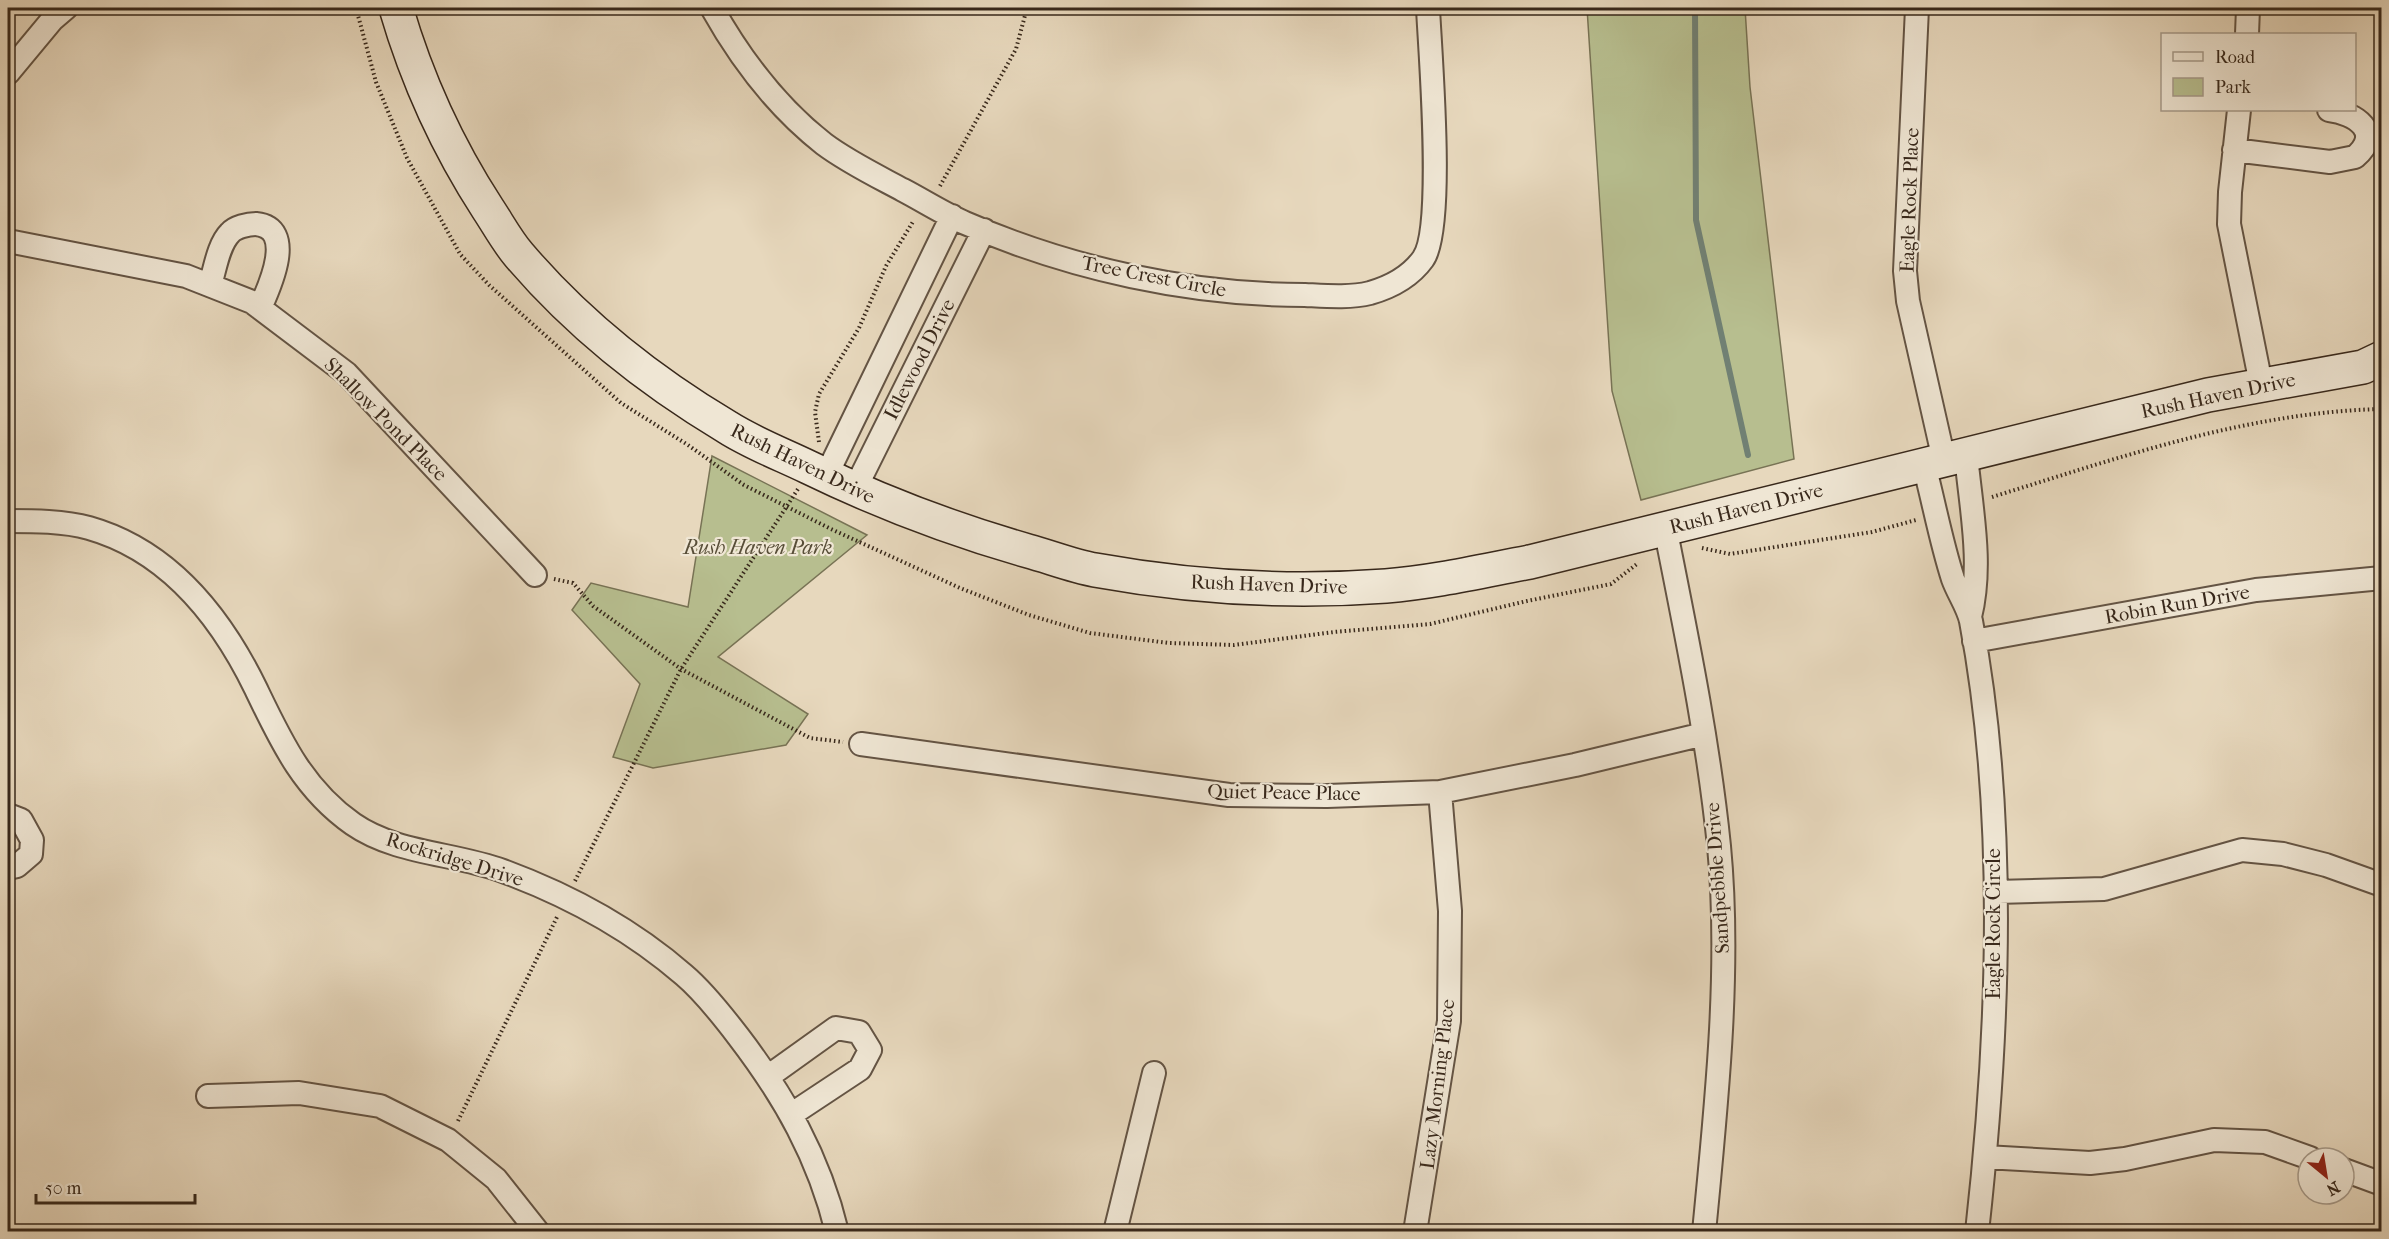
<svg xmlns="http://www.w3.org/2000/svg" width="2389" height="1239" viewBox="0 0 2389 1239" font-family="'IM FELL French Canon',serif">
<rect width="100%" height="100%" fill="#e7d8bd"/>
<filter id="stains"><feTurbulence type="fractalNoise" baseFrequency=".00333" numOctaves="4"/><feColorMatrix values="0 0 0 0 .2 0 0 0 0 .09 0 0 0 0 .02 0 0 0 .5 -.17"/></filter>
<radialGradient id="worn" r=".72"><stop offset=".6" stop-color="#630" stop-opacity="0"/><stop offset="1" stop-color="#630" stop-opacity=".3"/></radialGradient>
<path fill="#b7be8f" stroke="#787355" stroke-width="1.5" d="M1587 8H1745L1750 87 1794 459 1641 500 1612 391Z
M712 456 867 535 718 657 808 714 786 745 653 768 613 757 640 684 572 610 591 583 688 607Z"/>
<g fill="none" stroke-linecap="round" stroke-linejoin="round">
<path stroke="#718073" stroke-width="6" d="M1695 8 1696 220 1748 455"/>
<g stroke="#645444" stroke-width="26">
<path id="street" d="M712 8C740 58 778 108 824 144 848 162 877 176 903 190 924 201 944 214 965 223 1071 269 1190 295 1305 295 1326 296 1350 298 1370 293 1391 287 1410 277 1423 259 1445 229 1430 52 1428 8
M1917 8 1905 271 1908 301 1944 460
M2247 34 2248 8
M8 73 52 20 66 8
M2239 110 2230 192 2229 224 2261 384
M2234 150 2330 162 2355 157C2384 132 2355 113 2329 110
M8 241 186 276 252 302 346 373 535 575
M210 285C215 270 218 245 230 233 235 227 248 224 256 224 297 228 269 288 260 308
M1966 455C1971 509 1983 564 1970 617
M1924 465C1934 503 1941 542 1953 579 1958 593 1968 607 1971 621 2008 816 1999 1035 1977 1232
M826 476 952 216
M855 489 984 230
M8 521C33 521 64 521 89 528 170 551 221 617 256 689 281 741 303 789 353 824 396 854 455 853 503 871 568 895 631 929 684 975 704 992 722 1015 738 1036 784 1096 819 1157 837 1232
M1665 527C1686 633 1708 738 1719 846 1731 970 1716 1108 1704 1232
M1974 641 2256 590 2382 578
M861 744 1229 795 1327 796 1440 792 1575 765 1704 734
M8 815 21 820 32 840 31 854 17 866 8 868
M1996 892 2104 889 2242 850 2283 854 2326 865 2382 885
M769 1076 836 1028 859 1032 870 1050 860 1069 792 1114
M208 1096 299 1093 380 1106 448 1140 496 1179 538 1232
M1985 1157 2090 1163 2125 1159 2214 1140 2265 1142 2310 1158
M2344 1170 2382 1184
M1115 1232 1154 1073
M1415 1232 1449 1021 1450 911 1440 792"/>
</g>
<g stroke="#38281b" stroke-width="36">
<path id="secondary" d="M396 8C417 80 447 146 488 209 498 224 507 241 519 255 577 323 650 381 727 427 752 443 781 454 808 467 880 502 951 529 1028 551 1050 557 1073 566 1095 570 1189 587 1291 593 1386 586 1435 582 1482 571 1530 562L2208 395 2363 367 2382 358"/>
</g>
<path stroke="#38281b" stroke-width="4" stroke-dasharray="1.5 3" stroke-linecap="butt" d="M356 8 376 82 407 158 460 254 489 285 621 403 688 445 744 485 831 529 960 588 1029 615 1090 633 1169 643 1234 645 1334 632 1430 624 1527 601 1611 584 1637 564
M940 186 1016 49 1027 8
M819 442 815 412 819 394 859 328 886 266 914 220
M1992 497C2119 458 2247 412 2382 409
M1702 548 1730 554 1872 532 1916 520
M554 579 573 583 593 606 681 669 810 738 843 742
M575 881 681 669 798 489
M458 1121 557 917"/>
<use href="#street" stroke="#efe6d4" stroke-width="22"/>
<use href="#secondary" stroke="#efe6d4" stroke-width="33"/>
</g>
<g text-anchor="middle" stroke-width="4.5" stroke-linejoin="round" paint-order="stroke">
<g font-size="20" fill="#38281b" stroke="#efe6d4">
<text transform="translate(1909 200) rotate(-88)" y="7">Eagle Rock Place</text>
<text transform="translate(1154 276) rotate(11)" y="7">Tree Crest Circle</text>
<text transform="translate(919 359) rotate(-63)" y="7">Idlewood Drive</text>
<text transform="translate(2218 395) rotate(-12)" y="7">Rush Haven Drive</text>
<text transform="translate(386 419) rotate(45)" y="7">Shallow Pond Place</text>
<text transform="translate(803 463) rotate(26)" y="7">Rush Haven Drive</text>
<text transform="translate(1746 508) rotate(-14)" y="7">Rush Haven Drive</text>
<text transform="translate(1269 584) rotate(2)" y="7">Rush Haven Drive</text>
<text transform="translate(2177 604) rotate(-10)" y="7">Robin Run Drive</text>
<text transform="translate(1284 792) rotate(1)" y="7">Quiet Peace Place</text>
<text transform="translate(455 859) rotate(17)" y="7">Rockridge Drive</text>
<text transform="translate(1717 878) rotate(-94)" y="7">Sandpebble Drive</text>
<text transform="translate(1993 924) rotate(-90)" y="7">Eagle Rock Circle</text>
<text transform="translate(1437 1084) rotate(-83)" y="7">Lazy Morning Place</text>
</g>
<g font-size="20" font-style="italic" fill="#584e38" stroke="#efe6d4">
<text x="758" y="554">Rush Haven Park</text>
</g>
</g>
<rect width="2389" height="1239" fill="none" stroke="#e7d8bd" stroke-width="30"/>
<rect x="9" y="9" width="2371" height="1221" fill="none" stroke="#38281b" stroke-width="3"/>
<rect x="15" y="15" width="2359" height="1209" fill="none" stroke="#38281b" stroke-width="1.5"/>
<rect x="2161" y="33" width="195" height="78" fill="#efe6d4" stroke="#a69a8a" stroke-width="1.5"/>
<rect x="2173" y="52" width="30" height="9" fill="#efe6d4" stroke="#a69a8a" stroke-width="1.5"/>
<text x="2215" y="63" font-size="18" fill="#38281b">Road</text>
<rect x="2173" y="78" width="30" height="18" fill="#b7be8f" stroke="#a69a8a" stroke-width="1.5"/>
<text x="2215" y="93" font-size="18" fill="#38281b">Park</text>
<g transform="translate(2326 1176) rotate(150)"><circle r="28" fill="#efe6d4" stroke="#a69a8a" stroke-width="1.5"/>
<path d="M0-4.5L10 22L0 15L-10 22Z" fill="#8f2418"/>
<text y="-9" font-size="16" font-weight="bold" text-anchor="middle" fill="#38281b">N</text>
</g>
<path d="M36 1194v9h159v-9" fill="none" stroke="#38281b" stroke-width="3"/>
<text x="45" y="1194" font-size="18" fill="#38281b" stroke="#efe6d4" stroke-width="4.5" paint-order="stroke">50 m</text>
<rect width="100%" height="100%" filter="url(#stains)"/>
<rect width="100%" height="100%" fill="url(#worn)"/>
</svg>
